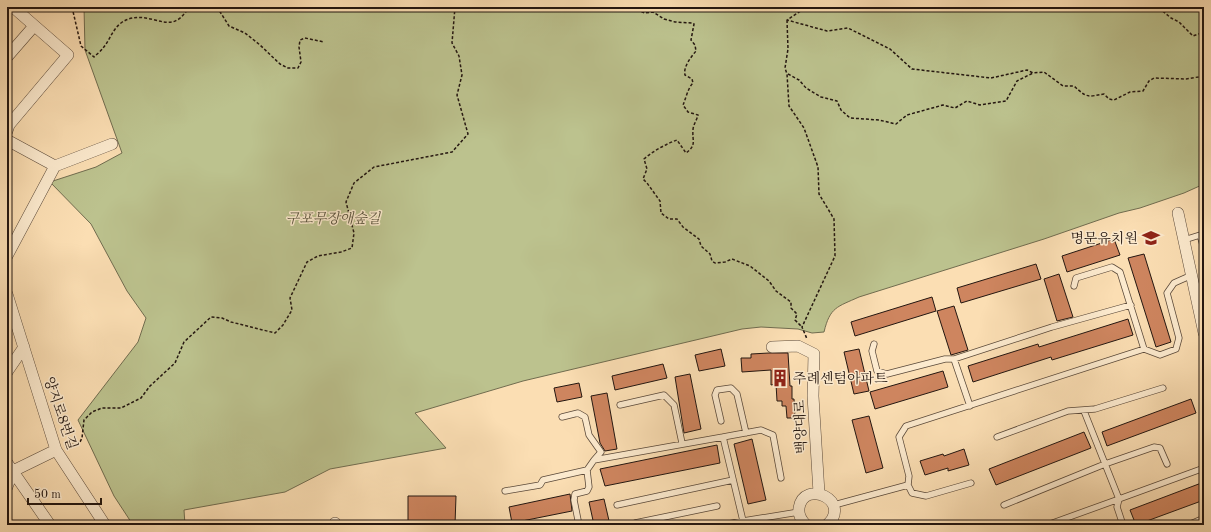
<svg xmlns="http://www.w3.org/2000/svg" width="1211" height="532" viewBox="0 0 1211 532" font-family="'Old Standard TT','Noto Serif KR',serif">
<rect width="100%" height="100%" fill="#fbdeb3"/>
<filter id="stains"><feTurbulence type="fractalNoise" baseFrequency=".005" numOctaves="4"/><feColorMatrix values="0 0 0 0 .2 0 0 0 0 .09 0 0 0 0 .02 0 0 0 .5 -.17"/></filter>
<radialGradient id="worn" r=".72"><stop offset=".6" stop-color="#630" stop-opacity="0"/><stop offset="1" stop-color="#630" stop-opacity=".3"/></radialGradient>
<path fill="#bcc28e" stroke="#706c4f" d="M84 7H1204V184L1184 193 1140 208 1119 213 1044 239 859 297C837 307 830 307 824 332L812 333 798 329 761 327 742 329 523 381 415 413 446 448 330 469 285 492 184 510 185 525H133L114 496 78 420 138 342 146 318 127 291 91 224 50 182 96 167 122 153 85 50Z"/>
<path fill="#ce855f" stroke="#231610" d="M1114 239 1120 255 1067 272 1062 256Z
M1144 254 1171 342 1156 347 1128 258Z
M1036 264 1041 279 961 303 957 288Z
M1059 274 1073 317 1057 321 1044 279Z
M932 297 936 311 855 336 851 322Z
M954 306 968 350 951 355 937 311Z
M1128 319 1133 335 1052 360 1051 357 973 382 968 366 1038 344 1039 347Z
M721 349 725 366 699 371 695 355Z
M859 349 869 391 854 394 844 352Z
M769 353H788L790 386H792V399H794L795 418H787L786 406H782V401H777L776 384 771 385V370L742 372 741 358H751V354Z
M663 364 667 378 615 390 612 376Z
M943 371 948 387 875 409 870 392Z
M690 374 701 429 684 433 675 377Z
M579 383 582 397 557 402 554 388Z
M607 393 617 449 605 451 600 443 591 396Z
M1191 399 1196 413 1107 446 1102 432Z
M869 416 883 468 866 473 852 420Z
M1084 432 1091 448 996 485 989 469Z
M752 439 766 500 748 504 734 444Z
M717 445 720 463 605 486 600 469Z
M964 449 969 465 948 471V468L925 475 920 461 943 454 944 456Z
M1204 482V500L1136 525 1130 510Z
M570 494 572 511 512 523 509 507Z
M408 496H456L455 525H408Z
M604 499 610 525H594L589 502Z"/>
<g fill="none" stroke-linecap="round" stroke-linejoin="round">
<g stroke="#594839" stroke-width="7">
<path id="lane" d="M1184 240 1200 235 1204 249
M1074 286 1076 278 1112 267 1120 272 1144 349
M874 344 872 351 877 371 887 374 945 359H954L1052 327 1131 305
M954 359 970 406
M620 405 664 395 674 405 682 443
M562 417 578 413 585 417 589 435 601 452 594 460
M721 421 715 395 717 390 731 388 737 394 746 433
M997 437 1068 411 1095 409 1163 388
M908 485 912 493 926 496 971 483
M505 491 540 485 543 480 587 470 594 460 723 437
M617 505 733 480
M834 505 908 485 909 476 899 437 906 426 1144 349 1160 355 1176 349 1179 338 1167 293 1174 283 1192 275
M1004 505 1105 464 1154 447 1160 448 1167 464
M743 521 723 437 761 430 773 435 781 478
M579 525 574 500 575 494 587 491 589 487 587 470
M634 525 635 523 717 506
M723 525 743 521 799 512
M1047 525 1119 499 1084 411
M1123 525 1117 507 1119 499 1204 468
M1188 525 1202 519 1204 525"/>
</g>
<g stroke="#594839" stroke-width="12">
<path id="street" d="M7 57 34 26
M7 131 9 125 68 55 13 7
M7 140 55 166
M1178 213 1204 333
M7 256 55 166 112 144
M7 294 56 450 105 525
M772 347 798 346 814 354 813 396 819 493
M7 372 24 347
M7 463 50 525
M7 487 13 471 56 450
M335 523V525
M806 525C801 520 798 515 799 508 804 478 853 501 827 525"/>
</g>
<path stroke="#231610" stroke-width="1.5" stroke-dasharray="3 2" stroke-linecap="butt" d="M72 7 81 46 94 57C97 54 101 51 103 48 110 40 112 30 121 23 142 8 163 29 177 20 182 18 186 11 190 7
M217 7 229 26 245 33 260 45 280 64 288 68H298L301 62 299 47 300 40 305 38 324 42
M633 7 634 9 645 13 653 12 664 19 675 22 692 23 694 24 691 40 695 45 696 51C691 57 683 67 685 75L692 79 693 83C688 88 686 98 683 105L688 112 698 115C697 120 693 125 693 130 692 141 697 145 686 153L677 140C666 144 653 151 644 159L647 169 643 179 647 183 660 201 661 213 669 219H677L683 227 699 239 701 246 710 254 712 261 715 263 725 262 732 259 750 266 769 281 776 291 791 302V308L797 314 795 320 802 327
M802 7V10L787 20 827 31 848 28 890 49 912 69 991 78 1027 70 1033 73 1044 72 1063 86H1074C1087 98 1087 97 1104 94L1109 99 1114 100 1130 92 1143 91 1149 81 1154 78 1186 79 1204 76
M1149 7 1159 8 1171 18 1179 22 1193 36 1204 32
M787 20 788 49 785 68 787 74 789 106 804 128 818 167 819 194 834 219 835 256 802 327 807 339
M788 74 799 80 806 88 821 97 837 101 841 110 850 118 879 120 896 124 907 115 943 105 955 108 967 101 980 105 1006 101 1017 81 1033 73
M66 447 80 442 82 438 84 420 92 412 102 408H121L141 398 150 386 175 363 184 342 211 317 222 318 231 322 275 333 283 325 292 310 290 298 307 262 318 256 341 252 352 248 354 233 346 202 354 183 374 167 452 152 468 134 457 95 462 75 459 56 452 43 455 7"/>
<use href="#lane" stroke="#fceace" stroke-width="5.5"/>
<use href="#street" stroke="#fceace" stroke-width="11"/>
</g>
<defs>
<g id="school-bare" transform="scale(1.38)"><path d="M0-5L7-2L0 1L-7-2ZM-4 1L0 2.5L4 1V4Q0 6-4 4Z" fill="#8f2418" stroke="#fceace" stroke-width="2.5" paint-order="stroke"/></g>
<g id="building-bare" transform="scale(1.38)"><path d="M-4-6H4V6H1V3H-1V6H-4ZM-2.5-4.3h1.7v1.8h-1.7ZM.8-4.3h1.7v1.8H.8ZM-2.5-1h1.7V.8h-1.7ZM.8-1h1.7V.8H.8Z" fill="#8f2418" stroke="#fceace" stroke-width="2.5" paint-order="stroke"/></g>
</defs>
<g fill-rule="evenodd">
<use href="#school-bare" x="1151" y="238"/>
<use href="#building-bare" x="780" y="378"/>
</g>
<g text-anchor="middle" stroke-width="3" stroke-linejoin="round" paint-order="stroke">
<g font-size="14" font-style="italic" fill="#59523c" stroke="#fceace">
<text x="333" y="223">구포무장애숲길</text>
</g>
<g font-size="14" fill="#231610" stroke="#fceace" text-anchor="end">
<text x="1138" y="243">명문유치원</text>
<text x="793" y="383" text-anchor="start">주례센텀아파트</text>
</g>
<g font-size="14" fill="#231610" stroke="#fceace">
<text transform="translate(61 413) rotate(71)" y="5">양지로8번길</text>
<text transform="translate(800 427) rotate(-92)" y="5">백양대로</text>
</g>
</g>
<rect width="1211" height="532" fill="none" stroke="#fbdeb3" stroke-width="24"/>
<rect x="8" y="8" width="1195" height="516" fill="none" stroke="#231610" stroke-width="2"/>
<rect x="12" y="12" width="1187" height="508" fill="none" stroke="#231610"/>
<path d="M28 498v6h73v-6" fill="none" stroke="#231610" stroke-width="2"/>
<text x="34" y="498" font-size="12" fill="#231610" stroke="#fceace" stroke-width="3" paint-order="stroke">50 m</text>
<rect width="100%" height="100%" filter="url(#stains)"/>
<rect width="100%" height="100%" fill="url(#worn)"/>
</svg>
